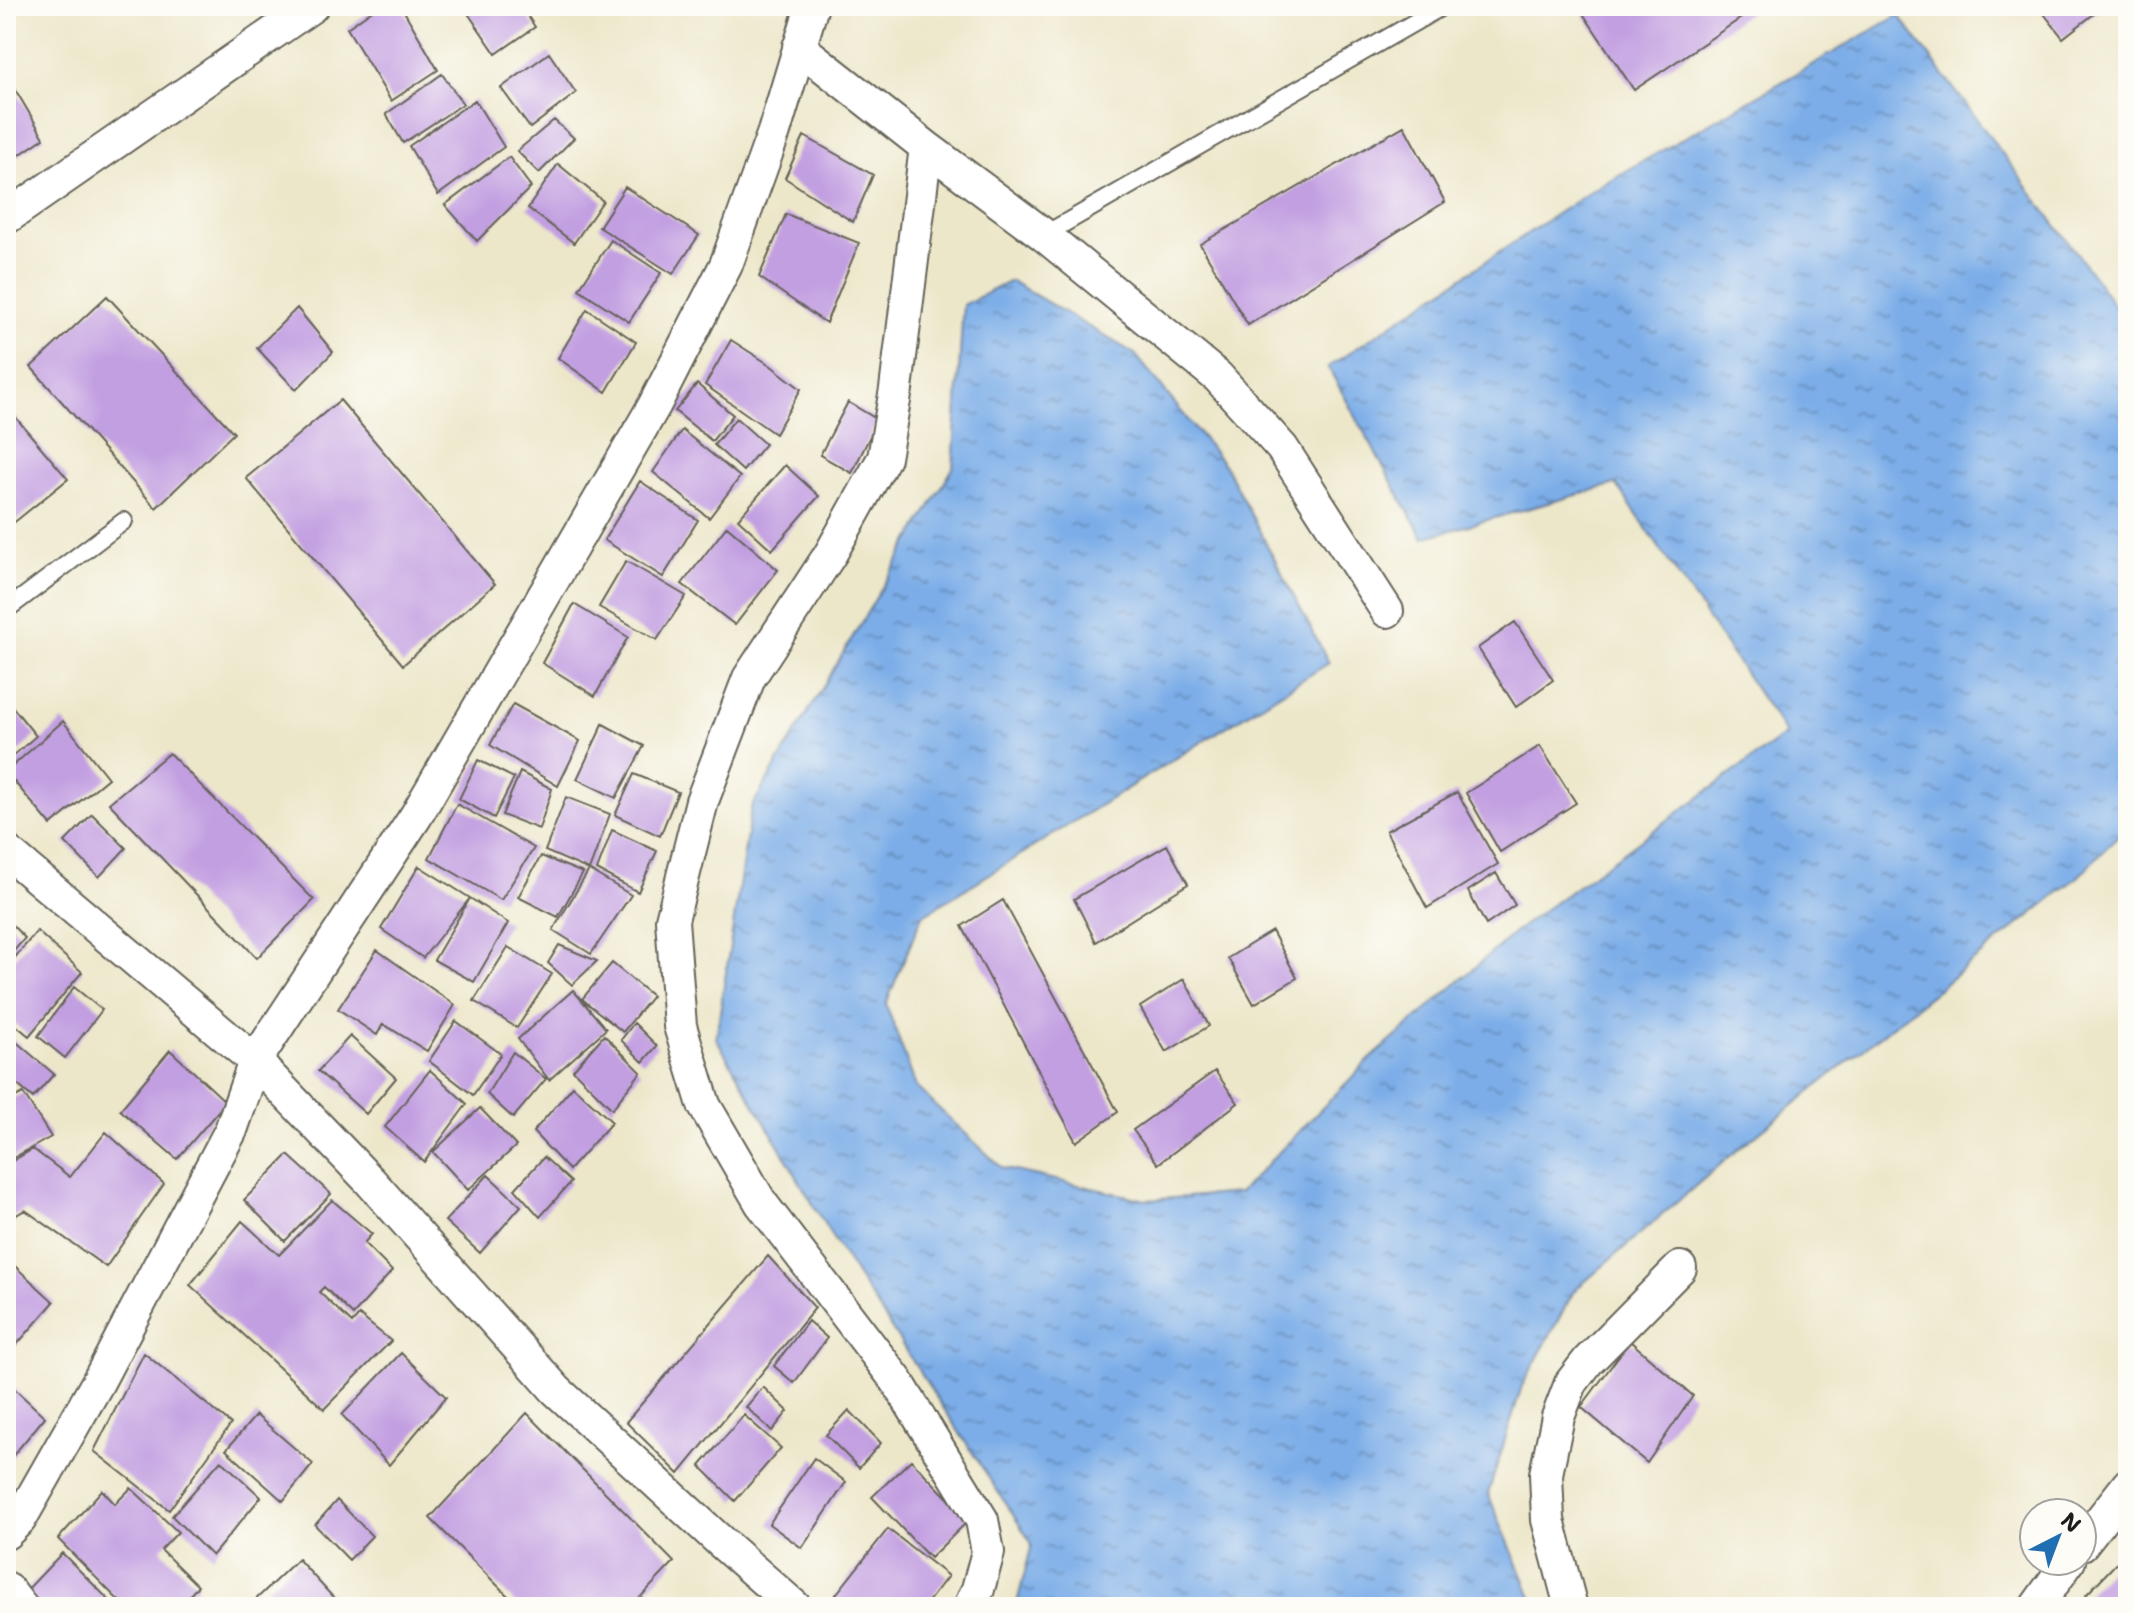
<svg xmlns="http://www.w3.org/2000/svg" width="2134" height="1613" viewBox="0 0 2134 1613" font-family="'Shantell Sans',sans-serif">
<defs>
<pattern id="water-ripples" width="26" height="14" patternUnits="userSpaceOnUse" patternTransform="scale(2)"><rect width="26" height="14" fill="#7cade8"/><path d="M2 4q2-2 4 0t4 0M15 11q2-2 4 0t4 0" fill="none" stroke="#658cbb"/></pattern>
</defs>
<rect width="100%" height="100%" fill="#fdfcf7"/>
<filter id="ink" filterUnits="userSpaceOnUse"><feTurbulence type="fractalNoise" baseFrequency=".0125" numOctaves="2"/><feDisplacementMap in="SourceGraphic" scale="16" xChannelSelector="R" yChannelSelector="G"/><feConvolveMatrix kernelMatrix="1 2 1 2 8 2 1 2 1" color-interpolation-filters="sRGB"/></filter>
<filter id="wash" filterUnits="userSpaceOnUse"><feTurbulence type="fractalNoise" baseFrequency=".006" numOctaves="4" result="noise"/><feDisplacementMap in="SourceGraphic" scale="32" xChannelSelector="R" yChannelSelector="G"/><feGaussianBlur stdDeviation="1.8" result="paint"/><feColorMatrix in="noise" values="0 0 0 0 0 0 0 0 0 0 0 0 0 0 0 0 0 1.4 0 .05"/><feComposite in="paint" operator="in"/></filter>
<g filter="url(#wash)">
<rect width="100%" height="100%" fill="#ede7ca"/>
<path fill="url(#water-ripples)" stroke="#4c6482" stroke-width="2" d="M1899 15 2096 279 2128 326V825L2078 877 1736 1151 1574 1291 1522 1386 1488 1494 1536 1607H1016L1032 1544 835 1242 716 1038 751 808 953 468 963 305 1011 281 1135 354 1226 467 1329 663 922 916 886 1004 916 1087 1002 1168 1146 1200 1239 1193 1368 1061 1521 927 1786 734 1616 484 1423 538 1328 367 1591 191Z"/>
<g id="blocks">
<path fill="#c29fe1" d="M378 6H401L438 70 391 101 347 28Z
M463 6H521L535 27 496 54Z
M1578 6H1759L1634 90Z
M2038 6H2104L2063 38Z
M549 53 576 93 530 128 501 88Z
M6 74 44 138 6 164Z
M442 74 463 104 403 143 386 114Z
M475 100 504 147 438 195 409 146Z
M554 120 574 138 539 173 517 151Z
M1404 126 1445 202 1248 325 1200 244Z
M804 136 873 175 853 222 785 178Z
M509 157 531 187 477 241 445 205Z
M558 164 603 201 574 243 528 208Z
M625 187 699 235 673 274 599 227Z
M786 214 859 243 826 323 759 277Z
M611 240 661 273 629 322 579 289Z
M107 296 234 433 156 508 31 367Z
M297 308 333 352 296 390 257 348Z
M587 309 636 342 606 392 558 358Z
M731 340 770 365 801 389 775 434 705 385Z
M697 384 733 415 712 441 675 411Z
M340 400 495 584 403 665 246 478Z
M848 402 878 420 852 473 820 455Z
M6 406 68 479 6 529Z
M736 418 765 444 743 471 714 445Z
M682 430 740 477 709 518 653 472Z
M785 465 819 496 772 550 738 519Z
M640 481 698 520 663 577 604 540Z
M727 526 778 570 735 625 682 584Z
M626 561 686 596 657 640 599 607Z
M574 604 628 637 595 696 542 663Z
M1515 622 1553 680 1516 707 1478 648Z
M6 699 36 736 6 762Z
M513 704 580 741 558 786 490 745Z
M63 721 108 778 51 825 6 772Z
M603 724 644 746 616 798 577 779Z
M1540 746 1576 803 1500 852 1466 793Z
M169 753 314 900 257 958 109 803Z
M478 760 514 778 494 818 459 799Z
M520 772 552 789 539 829 502 815Z
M634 774 678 792 660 836 615 815Z
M1457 792 1498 864 1427 908 1386 831Z
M566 797 610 814 589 870 545 851Z
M457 804 534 848 501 900 429 858Z
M92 814 126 848 99 877 65 842Z
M612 830 657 851 638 892 597 870Z
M1167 845 1188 884 1096 942 1074 899Z
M541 856 583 873 558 917 518 897Z
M419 866 470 898 508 923 474 982 434 960 470 898 423 958 381 929Z
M589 870 631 895 591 954 553 930Z
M1496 873 1515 905 1486 925 1468 891Z
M1003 900 1118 1112 1076 1142 962 926Z
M6 919 25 938 6 960Z
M37 931 82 972 29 1036 6 1017V968Z
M1272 931 1297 978 1254 1004 1228 958Z
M559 945 597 961 572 985 548 963Z
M508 947 552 974 517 1028 474 1001Z
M377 950 455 1005 427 1051 383 1024 377 1035 338 1009Z
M612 963 652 996 623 1032 582 999Z
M1184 979 1209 1026 1166 1052 1140 1007Z
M74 987 102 1010 65 1058 38 1036Z
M573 990 606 1029 549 1080 518 1039Z
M456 1021 501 1054 473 1095 429 1061Z
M634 1023 657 1046 643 1062 621 1040Z
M6 1033 54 1074 33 1098 6 1075Z
M604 1035 641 1072 612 1109 573 1070Z
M350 1036 396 1078 366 1114 318 1071Z
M170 1050 226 1102 177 1159 120 1110Z
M513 1052 546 1079 513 1118 487 1094Z
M430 1070 467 1104 424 1162 385 1127Z
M1215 1071 1238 1103 1158 1164 1133 1130Z
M573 1086 612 1122 569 1170 533 1132Z
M23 1093 51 1137 6 1162V1102Z
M480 1108 516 1146 468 1190 433 1152Z
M106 1132 164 1184 106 1267 25 1210 6 1221V1165L33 1149 70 1177Z
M288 1155 331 1194 285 1241 244 1200Z
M544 1157 571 1182 540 1217 515 1189Z
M488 1175 521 1206 480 1253 445 1221Z
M332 1200 372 1234 364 1243 392 1271 353 1315 324 1287 319 1292 352 1323 359 1315 391 1341 324 1409 190 1285 242 1221 279 1255Z
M768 1256 815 1308 679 1474 626 1422Z
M6 1258 54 1302 6 1357Z
M808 1321 827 1338 794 1383 774 1366Z
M1630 1341 1693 1396 1647 1463 1581 1407Z
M144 1353 231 1424 169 1510 94 1451Z
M401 1353 446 1397 389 1465 342 1415Z
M6 1381 45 1417 6 1464Z
M763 1387 788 1411 772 1431 746 1407Z
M849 1410 881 1443 859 1468 826 1435Z
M527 1413 674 1562 631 1607H519L430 1518Z
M256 1415 313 1464 283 1501 226 1450Z
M744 1415 781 1448 735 1501 700 1466Z
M814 1458 846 1482 802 1548 769 1524Z
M221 1460 261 1497 212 1556 172 1516Z
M911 1460 969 1520 930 1558 872 1497Z
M131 1488 178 1532 161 1550 198 1586 179 1607H125L58 1539 102 1490 115 1504Z
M337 1500 372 1536 349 1560 315 1525Z
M888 1529 948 1576 924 1607H847L834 1597Z
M62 1553 116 1607H38L25 1592Z
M2123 1556 2128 1561V1607H2099L2086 1595Z
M298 1559 342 1607H248Z"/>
</g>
</g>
<g filter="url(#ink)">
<use href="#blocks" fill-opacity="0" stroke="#656359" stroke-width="2"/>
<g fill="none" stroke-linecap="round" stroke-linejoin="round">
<g stroke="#656359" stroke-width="20">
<path id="lane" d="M1044 235 1443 6
M6 610 124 521"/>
</g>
<g stroke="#656359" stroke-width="36">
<path id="street" d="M799 47 926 147 896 389 884 458 831 553 749 678 702 801 672 920 680 1026 704 1105 761 1203 897 1381 982 1520 988 1552 978 1589 970 1607
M926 147 1044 235 1218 377 1282 448 1387 611
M6 218 312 6
M6 851 255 1061 370 1181 556 1390 721 1542 795 1607
M6 1533 20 1519 98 1382 231 1130 255 1061 416 816 654 406 726 265 774 132 812 6
M2082 1544 2128 1485
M6 1588 21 1607
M1571 1607 1548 1520 1546 1474 1558 1417 1571 1383 1588 1361 1680 1268
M2036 1607 2069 1561"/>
</g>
<use href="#lane" stroke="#fff" stroke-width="16"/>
<use href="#street" stroke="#fff" stroke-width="32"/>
</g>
</g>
<rect width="2134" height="1613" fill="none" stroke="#fdfcf7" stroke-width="32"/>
<g transform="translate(2058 1537) rotate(42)"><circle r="38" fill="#fdfcf7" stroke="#a3a29f" stroke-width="2"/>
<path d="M0-6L14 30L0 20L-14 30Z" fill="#1f6fb2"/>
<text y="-12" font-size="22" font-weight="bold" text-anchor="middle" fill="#1c1c1c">N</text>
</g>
</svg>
